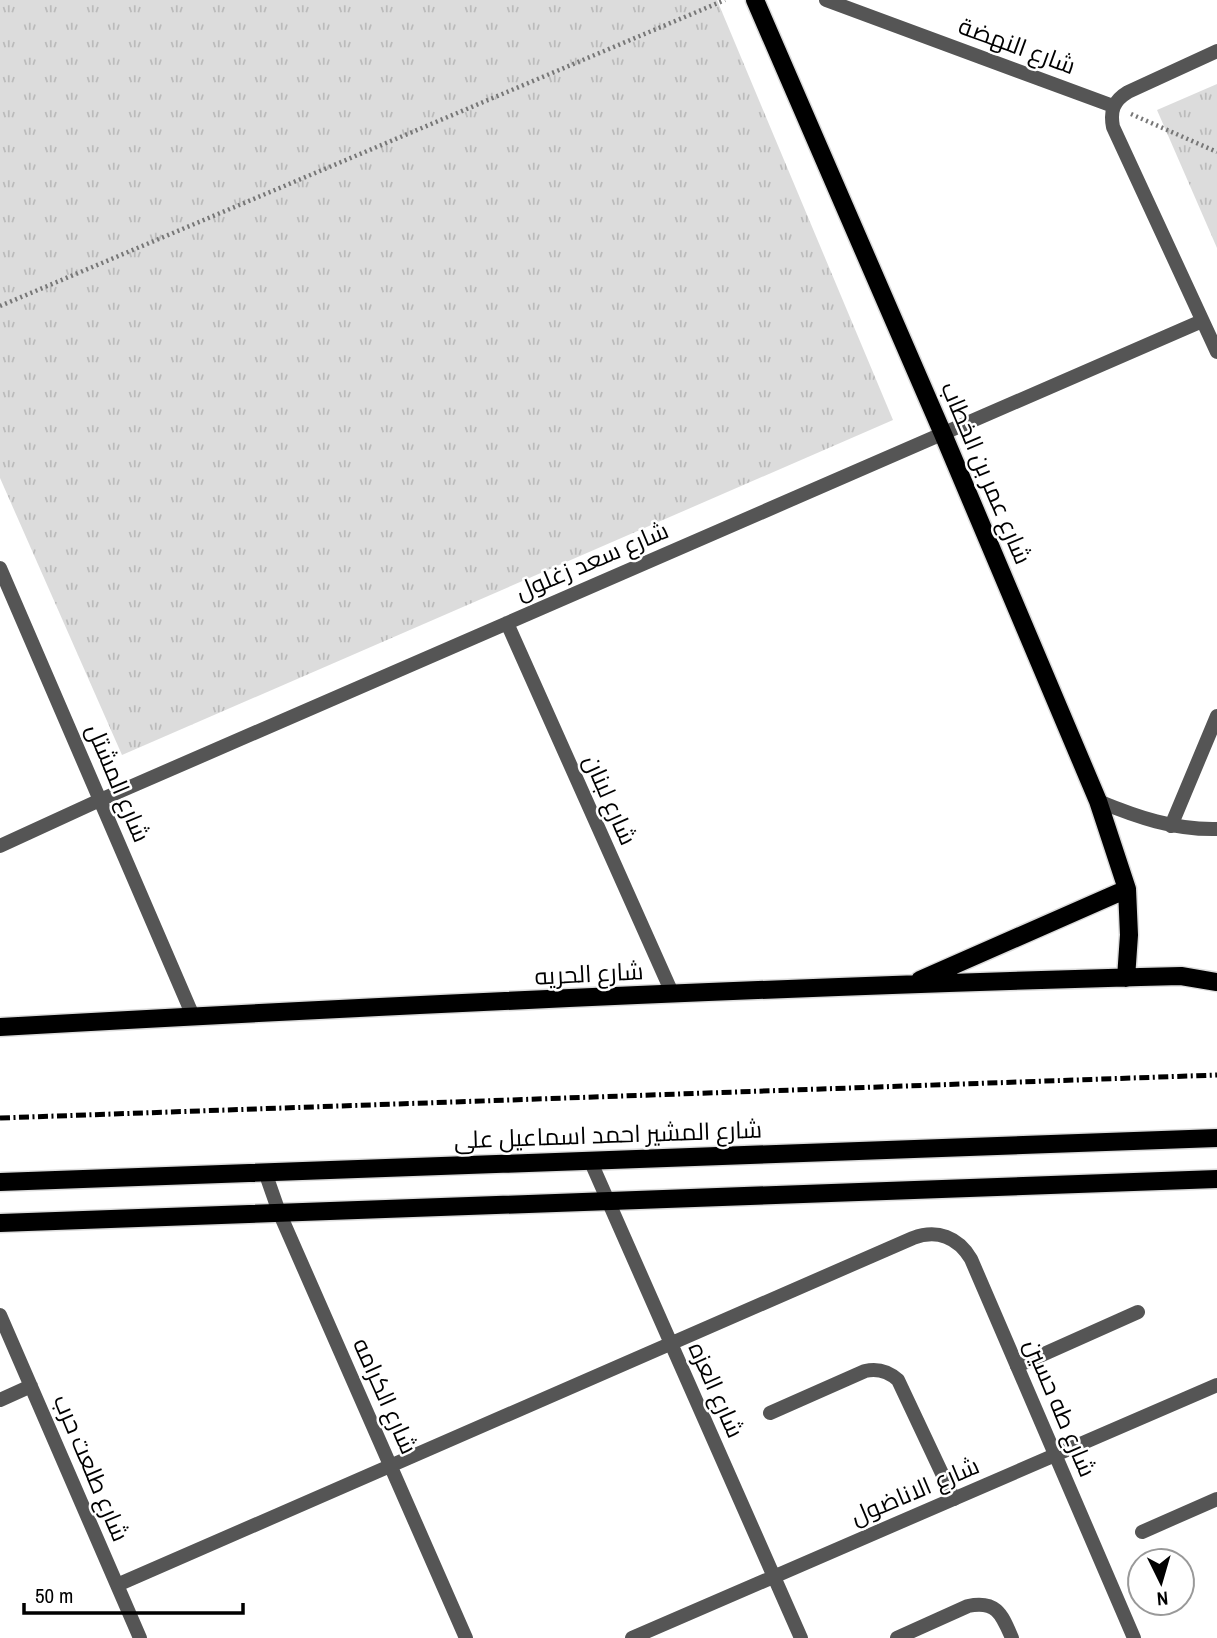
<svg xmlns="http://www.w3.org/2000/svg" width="1217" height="1638" viewBox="0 0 1217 1638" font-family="'Archivo Narrow',Cairo,sans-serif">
<defs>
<pattern id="grass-tufts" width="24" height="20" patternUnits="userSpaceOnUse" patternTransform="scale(1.75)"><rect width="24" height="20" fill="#dcdcdc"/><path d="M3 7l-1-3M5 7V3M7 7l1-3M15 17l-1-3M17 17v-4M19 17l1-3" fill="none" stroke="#bbb"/></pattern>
</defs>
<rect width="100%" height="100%" fill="#fff"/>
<path fill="url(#grass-tufts)" d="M0 0H717L893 420 122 755 0 478Z
M1217 84V248L1157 110Z"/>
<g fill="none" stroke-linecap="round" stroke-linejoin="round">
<g stroke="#dbdbdb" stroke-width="21">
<path id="primary" d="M755 0 943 434 1098 801 1127 889 1129 935 1126 978
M920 980 1127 889
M0 1027C393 1005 787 986 1181 976L1217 982
M0 1182 1217 1138
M0 1223 1217 1179"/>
</g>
<path stroke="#777" stroke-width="4.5" stroke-dasharray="2 3.5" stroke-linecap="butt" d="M1131 114 1217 152
M0 306 725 0"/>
<path stroke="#555" stroke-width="14" d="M1017 1366 1138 1312
M770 1413 865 1371C878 1368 888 1371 898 1380L954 1499
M1142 1532 1217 1499
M897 1638 968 1606C997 1600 1002 1615 1012 1638"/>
<path stroke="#555" stroke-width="14" d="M826 0 1113 106
M1217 51 1128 92C1113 101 1110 111 1113 127L1217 352
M0 568 193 1016
M507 623 673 995
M1098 801C1137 817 1174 830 1217 829
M1171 826 1217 716
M0 846 100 800 1202 321
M590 1160 801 1638
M265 1172 279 1212 466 1638
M0 1315 140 1638
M0 1400 31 1386
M117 1585 913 1238C937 1229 958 1237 971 1259L1134 1638
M632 1638 1217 1385"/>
<use href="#primary" stroke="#000" stroke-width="18"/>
<path stroke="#000" stroke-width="5" stroke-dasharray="10 3.5 2 3.5" stroke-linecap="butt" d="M0 1118 1217 1075"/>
</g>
<g text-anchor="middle" stroke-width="5" stroke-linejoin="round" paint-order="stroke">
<g font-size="24" fill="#000" stroke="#fff">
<text transform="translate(1017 46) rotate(20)" y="8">شارع النهضة</text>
<text transform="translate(986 473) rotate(67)" y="8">شارع عمر بن الخطاب</text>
<text transform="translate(592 561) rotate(-23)" y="8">شارع سعد زغلول</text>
<text transform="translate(118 783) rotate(67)" y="8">شارع المشتل</text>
<text transform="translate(610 800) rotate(66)" y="8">شارع لبنان</text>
<text transform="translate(589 974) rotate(-3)" y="8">شارع الحريه</text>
<text transform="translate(608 1135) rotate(-2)" y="8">شارع المشير احمد اسماعيل على</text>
<text transform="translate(716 1390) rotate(66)" y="8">شارع العزه</text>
<text transform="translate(385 1396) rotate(66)" y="8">شارع الكرامه</text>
<text transform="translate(1060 1408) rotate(67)" y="8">شارع طه حسين</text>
<text transform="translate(91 1468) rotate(67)" y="8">شارع طلعت حرب</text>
<text transform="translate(915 1491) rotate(-23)" y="8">شارع الاناضول</text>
</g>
</g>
<g transform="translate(1161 1582) rotate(175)"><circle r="33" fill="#ffffff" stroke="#999999" stroke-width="2"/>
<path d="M0-5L12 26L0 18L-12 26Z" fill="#000000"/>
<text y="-10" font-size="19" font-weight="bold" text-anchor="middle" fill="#000000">N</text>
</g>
<path d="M24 1603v10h219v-10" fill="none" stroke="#000000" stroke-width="3.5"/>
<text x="35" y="1603" font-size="21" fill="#000000" stroke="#ffffff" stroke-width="5" paint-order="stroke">50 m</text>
</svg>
